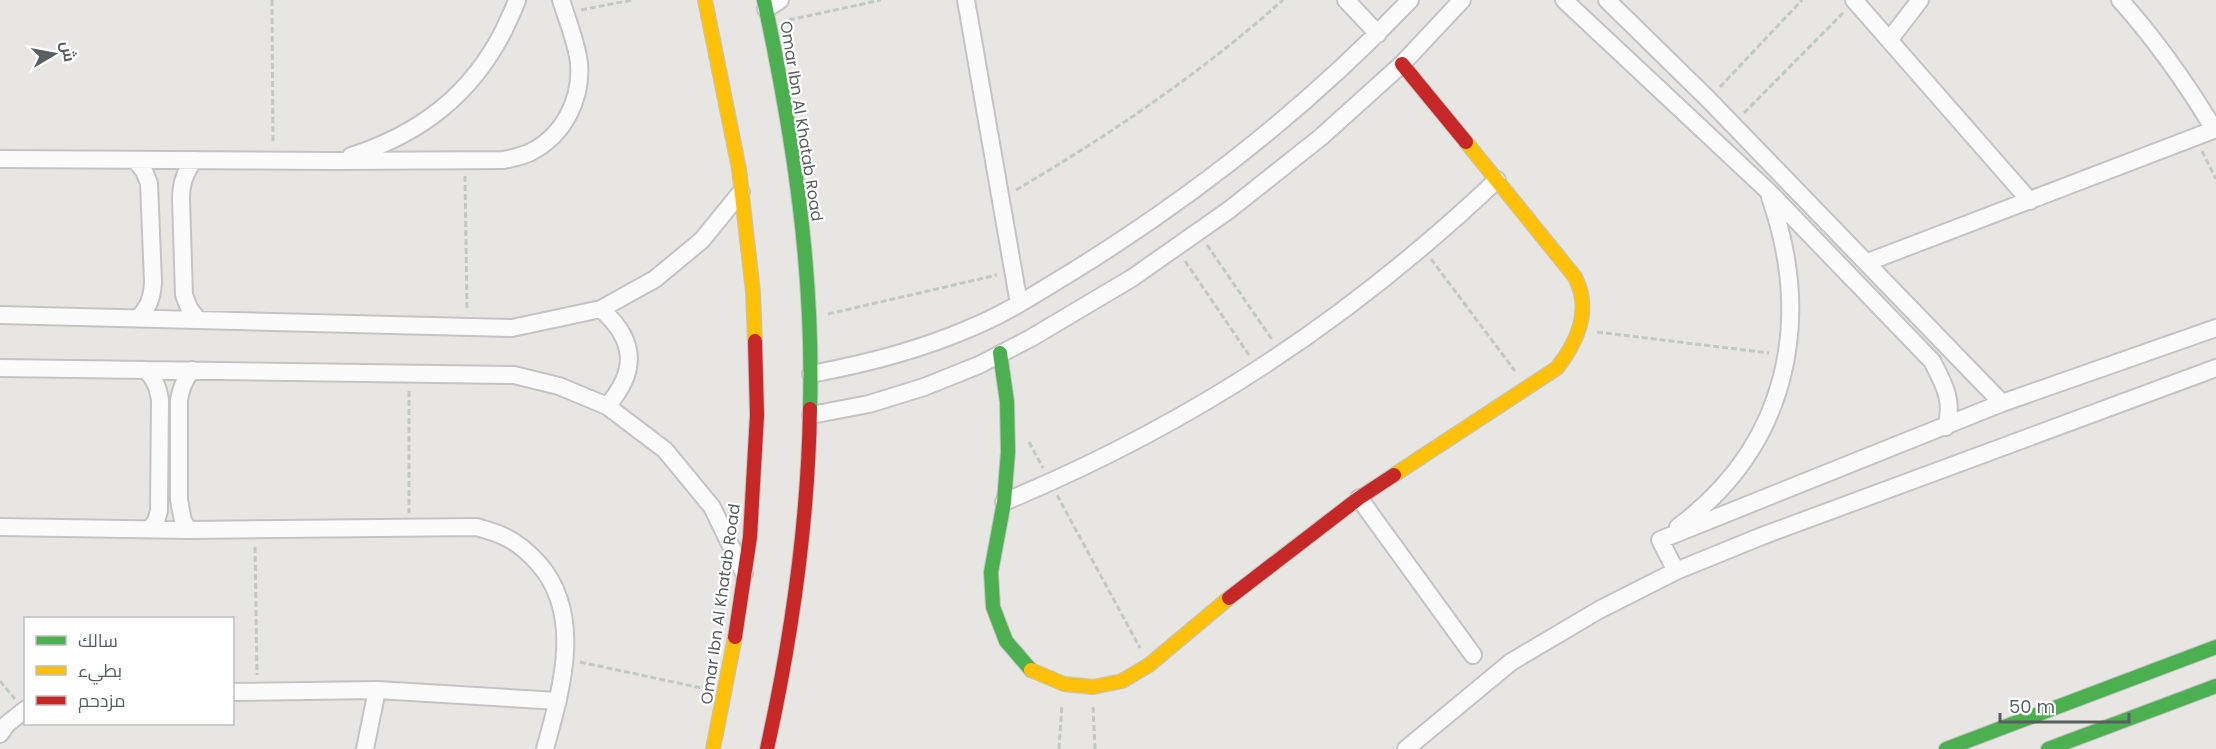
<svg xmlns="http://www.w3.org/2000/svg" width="2216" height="749" viewBox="0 0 2216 749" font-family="Poppins,Cairo,sans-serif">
<rect width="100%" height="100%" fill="#e8e6e3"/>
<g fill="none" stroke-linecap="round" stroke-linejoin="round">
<g stroke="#c4c4c4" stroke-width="20">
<path id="street" d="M966 0 1019 304
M1346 0 1378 34
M1564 0 1768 191 1932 361C1944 384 1954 401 1946 427
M1607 0 1708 99 2002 403
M1854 0 2030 201
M2120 0C2156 40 2186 83 2214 129
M766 9 780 0
M1890 39 1920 0
M351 156C420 134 471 95 504 30 508 20 514 10 517 0
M0 159 336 161 504 160C512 158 523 156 531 152 564 135 582 99 579 63 577 44 567 19 561 0
M135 160 144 171 149 183 153 282C152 298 149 307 138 318
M194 160C185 173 181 183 181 199L184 295 189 308 198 320
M1868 262 2216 129
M601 309C636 340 638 371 607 406
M0 315 512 328 601 309 655 279 702 240 741 192
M0 368 514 375 559 386 607 406 665 450 712 507 744 573
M146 370C155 380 158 387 160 400L159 511 156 521 150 529
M811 374C865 364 917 351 968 329 1006 314 1040 291 1075 270 1196 195 1312 103 1410 0
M811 415 869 404 924 387 979 365 1031 338 1132 278 1229 210 1321 137 1402 64 1462 0
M1359 498 1473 655
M1004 502C1192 424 1349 320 1497 180
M0 527 189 530 477 527C486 530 495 532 503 536 517 542 529 553 539 564 584 616 561 690 545 749
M1678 527C1787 446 1814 323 1770 197
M189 530 183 521 179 500V400C181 388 184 380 192 370
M1660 540 2002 403 2216 328
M1660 540 1676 571
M232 692 377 690 558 701
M0 734 7 724 26 709
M365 749 377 690
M1406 749 1511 662 1599 610 1676 571 1762 536 2216 368"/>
</g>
<g stroke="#c2c3c3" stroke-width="16">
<path id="fast" d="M764 0C793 135 814 270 810 409
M1000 353 1007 402 1008 452 1004 502 991 572 993 607 1006 641 1031 670
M1946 749 2216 647
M2048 749 2216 686"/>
</g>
<g stroke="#c2c3c3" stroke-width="16">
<path id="slow" d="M705 0 739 169 753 292 755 341
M1394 475 1557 368C1578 341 1592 310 1575 277L1466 142
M1031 670 1064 684 1093 687 1122 681 1149 665 1229 598
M713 749 735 637"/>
</g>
<g stroke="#c2c3c3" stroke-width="16">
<path id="jam" d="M1402 64 1466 142
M1229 598 1359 498 1394 475
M735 637 750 537 757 415 755 341
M767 749C792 636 808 525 810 409"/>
</g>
<path stroke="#c2c8c3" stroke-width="3" stroke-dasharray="6 3" stroke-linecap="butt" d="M272 0 273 144
M581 10 632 0
M789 20 881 0
M1720 87 1802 0
M1744 113 1843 13
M2202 151 2216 179
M465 176 467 310
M1016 190C1111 134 1201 73 1283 0
M1207 245 1273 341
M1431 259 1515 371
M1185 261 1249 355
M828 314 997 275
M1597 332 1769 353
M409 391V513
M1029 442 1043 468
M1057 495 1140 648
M255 547 257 675
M580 662 706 689
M0 681 15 699
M1093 707 1095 749
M1059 749 1062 704"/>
<use href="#street" stroke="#fcfbfb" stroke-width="16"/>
<use href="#fast" stroke="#4caf50" stroke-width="14"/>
<use href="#slow" stroke="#ffc107" stroke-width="14"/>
<use href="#jam" stroke="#c62828" stroke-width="14"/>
</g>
<g text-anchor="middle" stroke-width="4.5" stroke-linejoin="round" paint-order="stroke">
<g font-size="16" fill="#595e61" stroke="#fff">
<text transform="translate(802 121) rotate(81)" y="6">Omar Ibn Al Khatab Road</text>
<text transform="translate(720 604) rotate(-82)" y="6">Omar Ibn Al Khatab Road</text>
</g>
</g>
<rect x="24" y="617" width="210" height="108" fill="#ffffff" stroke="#bdbfc0" stroke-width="1.5"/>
<rect x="36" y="636" width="30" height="9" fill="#4caf50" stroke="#bdbfc0" stroke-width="1.5"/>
<text x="78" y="647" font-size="18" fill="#595e61">سالك</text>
<rect x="36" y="666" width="30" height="9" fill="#ffc107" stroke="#bdbfc0" stroke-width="1.5"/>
<text x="78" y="677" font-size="18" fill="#595e61">بطيء</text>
<rect x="36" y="696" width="30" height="9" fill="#c62828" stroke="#bdbfc0" stroke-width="1.5"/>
<text x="78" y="707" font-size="18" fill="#595e61">مزدحم</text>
<g transform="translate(54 54) rotate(80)" stroke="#ffffff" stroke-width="4.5" paint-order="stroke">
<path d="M0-4.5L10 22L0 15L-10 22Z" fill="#595e61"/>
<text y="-9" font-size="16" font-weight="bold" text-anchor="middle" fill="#595e61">ش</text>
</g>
<path d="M2000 713v9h129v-9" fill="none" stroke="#595e61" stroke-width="3"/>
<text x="2009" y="713" font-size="18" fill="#595e61" stroke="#ffffff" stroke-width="4.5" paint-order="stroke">50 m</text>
</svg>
